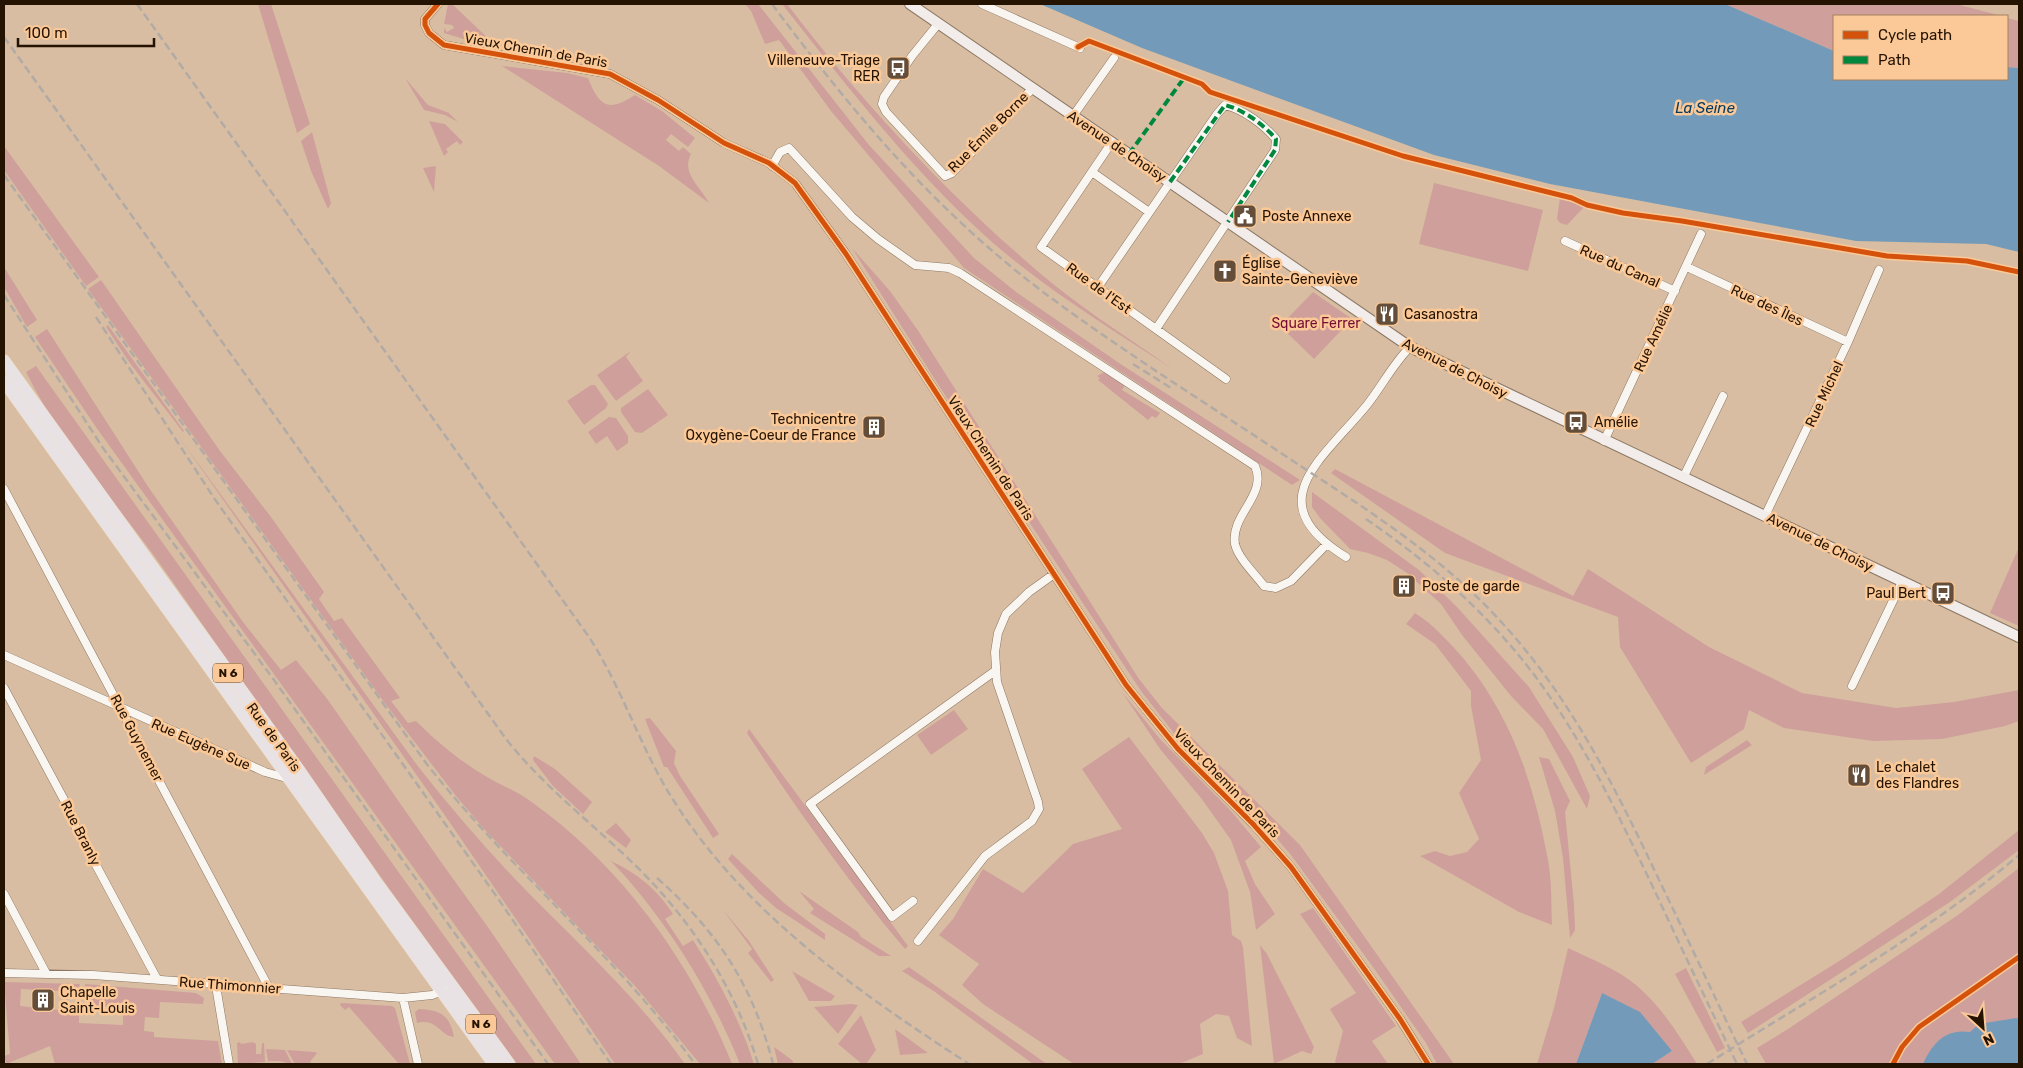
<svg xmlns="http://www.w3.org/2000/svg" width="2023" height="1068" viewBox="0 0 2023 1068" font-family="Rubik,sans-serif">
<rect width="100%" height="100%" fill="#d8bda2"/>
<path fill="#cfa09b" d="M258 4H271L310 124 297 133Z
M448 4H452L492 42 467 40 444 33V28L447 32 454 28 452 25 444 24Z
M745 4H758L869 145 974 258 1016 292 1119 363 1300 480 1292 485 964 268 831 111 779 40 765 44 751 11Z
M782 4H787C865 106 954 202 1053 284 1090 314 1132 340 1171 368 1110 328 1047 290 992 242 912 171 848 87 782 4Z
M1725 4H1956L2002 16H1834V51Z
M2007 18 2019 21V68L2007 67Z
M502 66 567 73 588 78C599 106 608 113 635 95L662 111 695 138 688 147 671 134 666 140 679 151 683 147 691 154C681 173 700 186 709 203L659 166Z
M405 78 428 105 449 113 458 122 445 115 424 110Z
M429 121 445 124 463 142 460 145 457 141 446 149 448 152 444 156Z
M312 132 331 203 328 209 311 171 301 141Z
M4 146 99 277 86 286 4 170Z
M436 166 434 192 423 168Z
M1434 183 1543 210 1528 271 1419 244Z
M1560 197 1584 207 1567 225 1560 223 1557 219Z
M852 248 890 291 919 332 1139 679 1162 708 1300 845 1454 1064H1437L1426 1043 1373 967 1291 855 1252 810 1180 741 1141 691 941 389Z
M4 267 37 320 27 327 4 287Z
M101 280 220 451 271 517 324 592 319 599 334 621 342 618 400 698 391 701 408 723 416 721C438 743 460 761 487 777 502 786 519 792 533 803 623 868 691 962 732 1064H700L635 986 484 829 456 796 384 702 88 289Z
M1313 292 1352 319 1314 359 1280 326Z
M108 325 184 431 183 432 129 362 106 327Z
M47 329 149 488 243 622 281 670 296 660 328 700 441 862 490 930 581 1064H555L98 430 35 337Z
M631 351 626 357 643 381 616 401 597 375Z
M36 366 536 1064H517C398 903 282 739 168 575 122 509 61 444 26 372Z
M1105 372 1125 385 1122 390 1160 413 1156 418 1152 416 1148 420 1098 380 1100 378 1097 376Z
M591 385H595L608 404 606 408 584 425 567 401Z
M648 389 668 415 642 433 635 432 621 412V408Z
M609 417 616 418 628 436V443L617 451 607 436 596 444 588 432Z
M179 437 417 765C448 805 481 843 516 880 574 940 637 996 685 1064H615L444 814Z
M1335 469 1573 596 1588 569 1709 647 1802 693 1896 708 1954 702 2019 690V721L2005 726 1942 739 1873 741 1784 728 1749 710 1744 729 1691 763 1620 647 1618 617 1445 553 1331 473Z
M1312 492 1419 570 1457 607 1529 687 1573 757 1590 796 1587 809 1543 729 1511 696 1462 635 1441 604 1407 573 1387 560 1368 553 1350 549 1320 518 1312 507Z
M2019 547V626L1990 613Z
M1415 613C1434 625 1449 642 1464 659 1513 719 1534 785 1548 860 1552 881 1551 904 1552 925L1519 912 1420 856 1435 851 1450 856 1467 852 1479 839 1459 793 1481 760 1471 706V691L1435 644 1406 624Z
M1122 692 1160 739 1231 811 1261 847 1245 861 1255 884 1275 914 1256 930 1250 892 1231 840 1201 798 1160 749Z
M954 710 968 729 931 755 917 735Z
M650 718 676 751 674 763 680 776 719 834 713 838 667 767H664L645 719Z
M749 729 908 946 905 949C848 882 795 807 747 733Z
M1129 737 1202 833 1214 853 1228 891 1232 935 1241 941 1243 947 1252 1046 1237 1038 1229 1016 1216 1014 1200 1024 1203 1054 1179 1064H1074L983 1004 962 985 979 964 939 935 953 919 983 869 1023 893 1073 844 1122 829 1082 769Z
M1747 740 1752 745 1704 775 1706 767Z
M534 756 555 769 592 802 583 814 553 786 533 760Z
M1539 757 1549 759 1570 801 1565 812 1574 904 1575 930 1570 938 1563 858 1555 811Z
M616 823 631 840 626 848 605 832Z
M2019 830V850L1950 902 1748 1033 1741 1022 1844 958 1939 894Z
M732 854 784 903 825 934V940L776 908 758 892 728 859Z
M611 861C638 874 657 889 673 914L665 919 683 946 693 940C718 979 740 1020 754 1064H740C710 990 666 919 611 861Z
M2019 868V1064H1766L1757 1048 1788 1029 1958 915Z
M799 891 858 932 861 937 891 956H879L810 913 814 909Z
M1313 908 1396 1026 1372 1041 1388 1064H1337L1335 1062 1343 1031 1330 1009 1356 993 1300 914Z
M723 910 749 941 774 980 771 982 748 953 752 949Z
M1260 945 1267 954 1314 1047 1311 1054 1302 1051 1274 1064Z
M1568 948C1591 959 1617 969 1636 985 1662 1007 1679 1035 1697 1064H1652L1672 1051 1602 993 1576 1064H1537L1554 1008Z
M909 967 1044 1062 1048 1064H1033L935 992 902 971Z
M1686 968 1725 1048 1717 1052 1675 974Z
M792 971 835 996 831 1001H809Z
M4 982 80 984 78 992 21 989 20 1006 79 1012V1023L123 1025V1014H116V1008L89 1005V997H86L85 984 196 993 204 998 203 1004 160 1002 159 1018 145 1017 144 1031 154 1032V1037L218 1041 222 1064H55L50 1046 6 1064 4 1056 10 1054Z
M341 1003 392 1006 395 1008 410 1064H399L349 1007 345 1010 340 1005Z
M851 1004 858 1005 838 1034 814 1007Z
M419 1009C440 1010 450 1015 454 1037 440 1036 437 1018 417 1023L415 1012Z
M861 1015 876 1050 866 1064H862L838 1044Z
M895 1029 928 1053 900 1055Z
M240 1042 241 1044 253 1042 256 1044V1054H261L262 1043H264L265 1062 238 1064 237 1043Z
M774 1047 792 1060 794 1064H778Z
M266 1049 285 1050 292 1064 279 1061H268Z
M287 1050 315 1052 317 1053 310 1062 311 1064H295Z"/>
<path fill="#739bb9" d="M1040 4H1725L1834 51V79H2007V67L2019 68V252L1986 244 1856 241 1550 184 1434 155 1142 48Z
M1602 993 1640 1012 1672 1051 1652 1064H1576Z
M2016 1018 2019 1019V1064H1923C1932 1044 1945 1028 1970 1032L1979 1024Z"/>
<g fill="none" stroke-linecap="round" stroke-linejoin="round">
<g stroke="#8c7862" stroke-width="9">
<path id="minor" d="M438 4 425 19V25L429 33 444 45 610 74 658 100 724 143 769 163 795 183 846 254 1126 685 1178 749 1254 825 1291 867 1400 1019 1428 1064
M982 4 1080 48
M938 24 912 56 884 97 882 104 886 112 945 176 952 173 1032 89
M1073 116 1114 58
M1112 142 1041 247 1226 379
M772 166 780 152 789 148 852 217 878 239 915 265 949 268 960 273 1255 466C1268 495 1230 515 1235 544 1238 558 1255 574 1264 586L1276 588 1291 581 1326 545
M1092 172 1149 212
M1565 241 1675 291
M1687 267 1848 342
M1098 287 1217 114 1225 105C1244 110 1263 124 1276 139L1275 150 1156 329
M1604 441 1701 234
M1683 478 1723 396
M4 489 269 988
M1765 516 1848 342 1879 270
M1346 557C1257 502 1322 460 1367 405 1382 386 1393 364 1410 347
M4 655 265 772 290 779
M1852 686 1902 582
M4 688 69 809 74 824 157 979
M4 894 46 973
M913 901 892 917 810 804 995 671
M918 941 985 856 1032 821 1039 809 1038 802 997 682 995 652 998 633 1006 614 1029 592 1054 574
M4 973 93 975 403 998 432 995 445 990
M216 986 229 1064
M403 998 418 1064"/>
</g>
<g stroke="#8c7862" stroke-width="12">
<path id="secondary" d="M910 4 1410 347 2019 637"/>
</g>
<g stroke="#ede1d5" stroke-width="13">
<path id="primary" d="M4 361 300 772 375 881 509 1064
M4 381 494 1064"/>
</g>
<use href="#minor" stroke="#f9f5f1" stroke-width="8"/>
<use href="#secondary" stroke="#f2eceb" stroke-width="10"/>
<use href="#primary" stroke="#e9e2e4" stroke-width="11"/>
<path stroke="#b2aba5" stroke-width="2.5" stroke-dasharray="8 4" stroke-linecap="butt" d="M137 4 589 637C622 688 640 747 672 798 744 913 858 992 969 1064
M772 4C860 122 942 219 1062 306 1138 361 1218 411 1296 463 1363 507 1433 551 1490 610 1567 689 1614 785 1661 884 1690 944 1718 1004 1747 1064
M4 37 506 739C545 788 593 824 636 866 692 921 736 989 758 1064
M4 175 426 763C509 869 616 955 695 1064
M4 295 103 448 274 680 548 1064
M96 317 214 498 497 897 611 1064
M1133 364 1171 388
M1366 519C1423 558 1477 604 1521 658 1576 726 1613 804 1651 883 1679 943 1708 1004 1737 1064
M657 878C717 931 753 985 773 1064
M1707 1064C1812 997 1924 936 2019 855"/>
<path stroke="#00873e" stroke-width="4" stroke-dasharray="8 4" stroke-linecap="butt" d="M1129 154 1184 78
M1170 182 1225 105C1244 110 1263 124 1276 139L1275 150 1228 222"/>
<g stroke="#fbc998" stroke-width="8">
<path id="cycleway" d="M438 4 425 19V25L429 33 444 45 610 74 658 100 724 143 769 163 795 183 846 254 1126 685 1178 749 1254 825 1291 867 1400 1019 1428 1064
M1078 47 1089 41 1202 84 1210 92 1403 156 1572 198 1587 205 1623 213 1682 221 1887 256 1967 261 2019 272
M1893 1064 1902 1047 1919 1027 2019 957"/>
</g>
<use href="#cycleway" stroke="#d4520b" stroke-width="5"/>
</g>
<defs>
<g id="bus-square" transform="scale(1.25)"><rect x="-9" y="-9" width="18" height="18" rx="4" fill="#644e3a" stroke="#fbc998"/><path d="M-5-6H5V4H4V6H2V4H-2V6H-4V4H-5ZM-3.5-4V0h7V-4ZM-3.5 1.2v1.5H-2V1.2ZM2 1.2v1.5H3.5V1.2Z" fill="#fff"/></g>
<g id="civic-square" transform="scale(1.25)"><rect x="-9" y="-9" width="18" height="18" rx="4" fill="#644e3a" stroke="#fbc998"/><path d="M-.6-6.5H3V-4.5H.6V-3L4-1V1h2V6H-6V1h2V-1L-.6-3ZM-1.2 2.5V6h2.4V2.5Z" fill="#fff"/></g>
<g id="church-square" transform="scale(1.25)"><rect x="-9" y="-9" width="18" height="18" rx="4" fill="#644e3a" stroke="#fbc998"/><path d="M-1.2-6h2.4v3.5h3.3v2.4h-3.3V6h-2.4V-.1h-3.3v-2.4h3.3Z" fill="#fff"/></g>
<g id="restaurant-square" transform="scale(1.25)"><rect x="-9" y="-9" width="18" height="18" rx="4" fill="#644e3a" stroke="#fbc998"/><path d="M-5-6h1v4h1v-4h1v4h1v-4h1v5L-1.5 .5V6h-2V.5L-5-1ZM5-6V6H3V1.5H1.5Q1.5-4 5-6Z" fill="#fff"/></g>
<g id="building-square" transform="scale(1.25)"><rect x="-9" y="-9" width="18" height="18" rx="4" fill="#644e3a" stroke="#fbc998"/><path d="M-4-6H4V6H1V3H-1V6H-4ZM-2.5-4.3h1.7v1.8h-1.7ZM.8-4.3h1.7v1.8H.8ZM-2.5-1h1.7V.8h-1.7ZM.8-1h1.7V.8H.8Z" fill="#fff"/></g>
</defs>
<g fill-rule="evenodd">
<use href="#bus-square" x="898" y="68"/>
<use href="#civic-square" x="1245" y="216"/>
<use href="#church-square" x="1225" y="271"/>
<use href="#restaurant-square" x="1387" y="314"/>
<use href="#bus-square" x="1576" y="422"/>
<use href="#building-square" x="874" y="427"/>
<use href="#building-square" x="1404" y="586"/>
<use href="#bus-square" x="1943" y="593"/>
<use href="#restaurant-square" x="1859" y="775"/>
<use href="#building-square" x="43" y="1000"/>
</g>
<g text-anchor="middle" stroke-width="5" stroke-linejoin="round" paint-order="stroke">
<g fill="#fbc998" stroke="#654a2f" stroke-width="1">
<rect x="213" y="663.5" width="30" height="19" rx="4"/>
<rect x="466" y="1014.5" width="30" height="19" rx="4"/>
</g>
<g font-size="12" font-weight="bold" fill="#251302">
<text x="228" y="677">N 6</text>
<text x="481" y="1028">N 6</text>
</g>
<g font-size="14" fill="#251302" stroke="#fbc998">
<text transform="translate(536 50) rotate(10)" y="5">Vieux Chemin de Paris</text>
<text transform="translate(988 132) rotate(-45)" y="5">Rue Émile Borne</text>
<text transform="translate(1117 146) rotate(34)" y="5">Avenue de Choisy</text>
<text transform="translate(1620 266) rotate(24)" y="5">Rue du Canal</text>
<text transform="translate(1099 288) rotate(36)" y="5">Rue de l'Est</text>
<text transform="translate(1767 305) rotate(25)" y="5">Rue des Îles</text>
<text transform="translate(1653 338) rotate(-65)" y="5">Rue Amélie</text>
<text transform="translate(1455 368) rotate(27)" y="5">Avenue de Choisy</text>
<text transform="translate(1824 394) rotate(-65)" y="5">Rue Michel</text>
<text transform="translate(991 458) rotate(57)" y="5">Vieux Chemin de Paris</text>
<text transform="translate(1820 542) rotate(26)" y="5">Avenue de Choisy</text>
<text transform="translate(274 737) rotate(54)" y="5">Rue de Paris</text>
<text transform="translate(137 738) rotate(62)" y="5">Rue Guynemer</text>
<text transform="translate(201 744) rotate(24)" y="5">Rue Eugène Sue</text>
<text transform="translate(1227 783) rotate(46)" y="5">Vieux Chemin de Paris</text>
<text transform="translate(81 833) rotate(63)" y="5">Rue Branly</text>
<text transform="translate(230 985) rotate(4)" y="5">Rue Thimonnier</text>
</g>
<g font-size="14" fill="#251302" stroke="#fbc998" text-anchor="start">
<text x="880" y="65" text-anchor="end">Villeneuve-Triage<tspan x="880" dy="16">RER</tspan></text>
<text x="1262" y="221">Poste Annexe</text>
<text x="1242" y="268">Église<tspan x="1242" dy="16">Sainte-Geneviève</tspan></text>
<text x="1404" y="319">Casanostra</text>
<text x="856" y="424" text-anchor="end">Technicentre<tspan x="856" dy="16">Oxygène-Coeur de France</tspan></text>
<text x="1594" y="427">Amélie</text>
<text x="1422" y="591">Poste de garde</text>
<text x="1926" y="598" text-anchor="end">Paul Bert</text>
<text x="1876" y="772">Le chalet<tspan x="1876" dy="16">des Flandres</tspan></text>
<text x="60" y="997">Chapelle<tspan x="60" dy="16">Saint-Louis</tspan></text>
</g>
<g font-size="14" fill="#750d35" stroke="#fbc998">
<text x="1316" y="328">Square Ferrer</text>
</g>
<g font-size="15" font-style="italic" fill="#053b60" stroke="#fbc998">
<text x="1705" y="113">La Seine</text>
</g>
</g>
<rect width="2023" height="1068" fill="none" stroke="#251302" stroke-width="10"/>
<rect x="1833" y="15" width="175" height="65" fill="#fbc998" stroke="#a5805c"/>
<rect x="1843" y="31" width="25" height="8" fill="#d4520b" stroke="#a5805c"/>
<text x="1878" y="40" font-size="15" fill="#251302">Cycle path</text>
<rect x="1843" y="56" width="25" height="8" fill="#00873e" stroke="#a5805c"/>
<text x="1878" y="65" font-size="15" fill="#251302">Path</text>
<g transform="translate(1983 1028) rotate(154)" stroke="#fbc998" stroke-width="4" paint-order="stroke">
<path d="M0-4L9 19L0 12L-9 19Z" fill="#251302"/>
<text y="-8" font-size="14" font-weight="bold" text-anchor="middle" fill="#251302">N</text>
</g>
<path d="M18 38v8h136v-8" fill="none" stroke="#251302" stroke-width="2.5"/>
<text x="25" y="38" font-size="15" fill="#251302" stroke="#fbc998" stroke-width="4" paint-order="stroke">100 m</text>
</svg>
